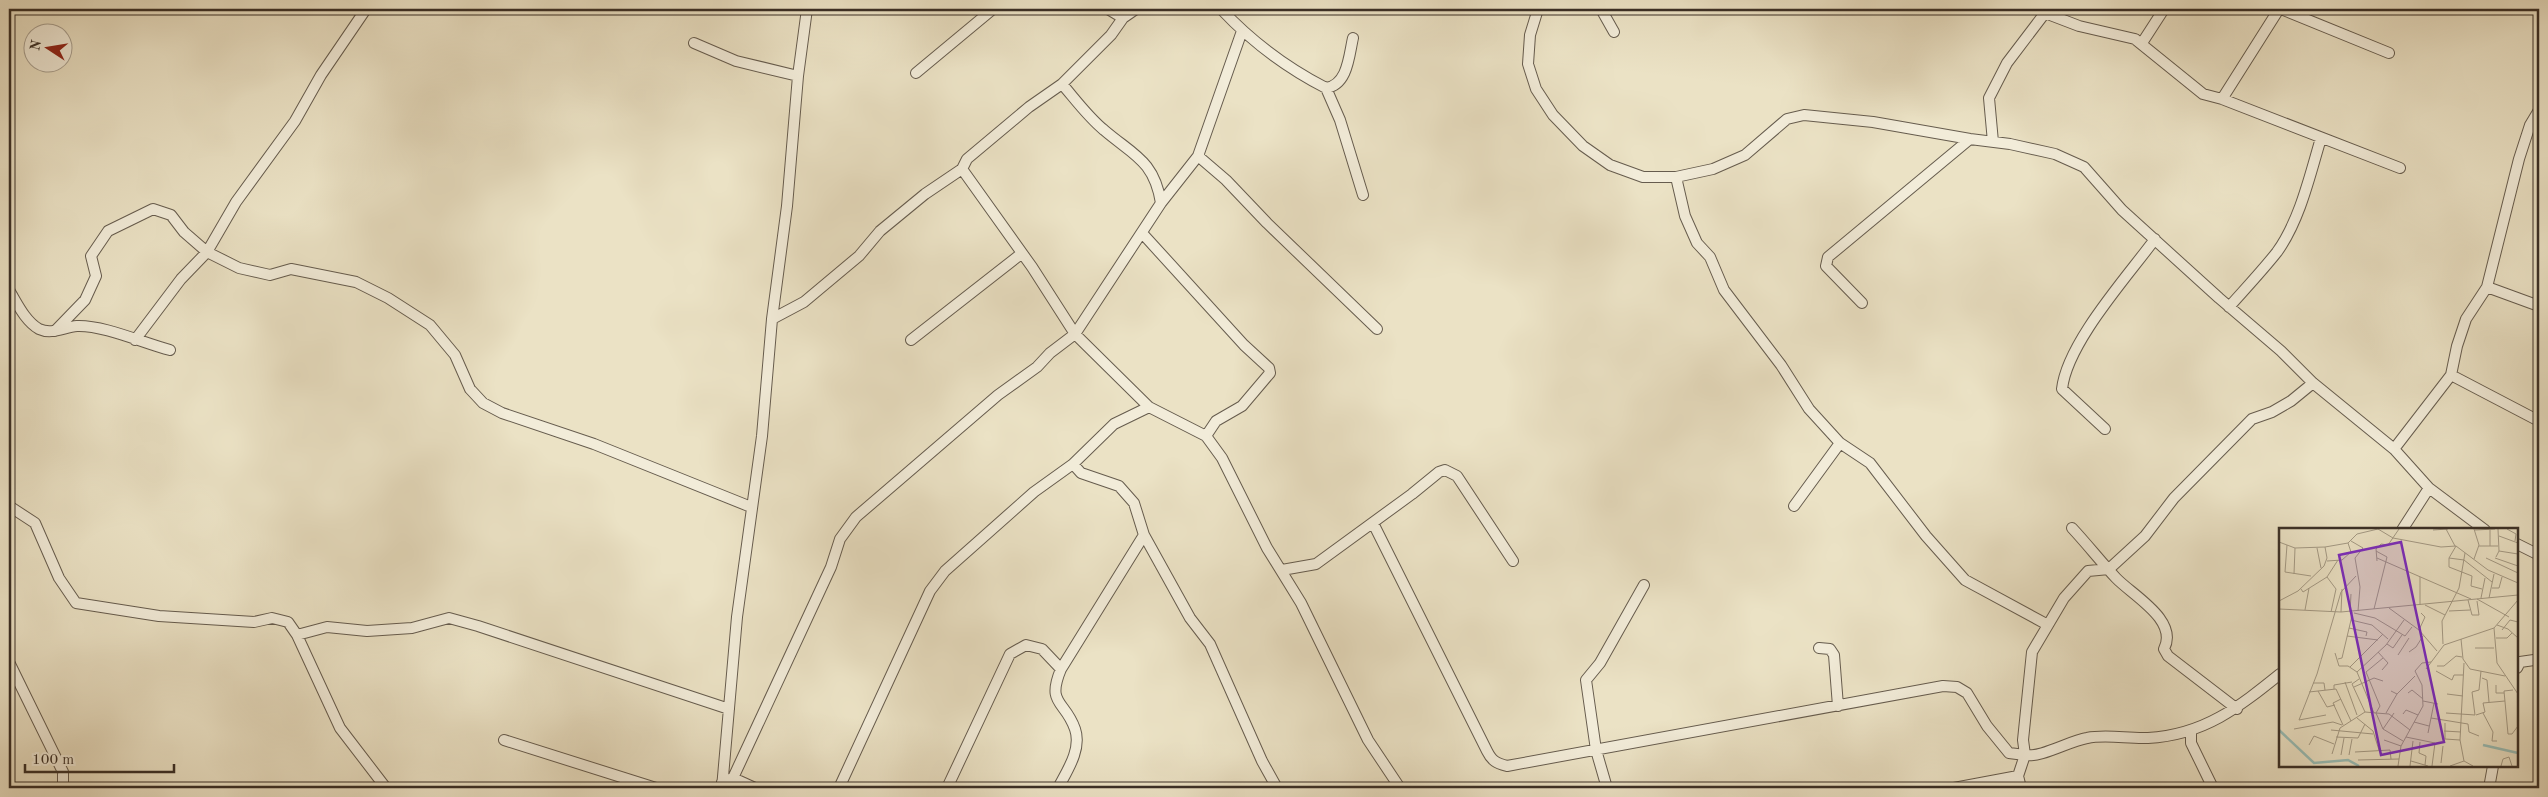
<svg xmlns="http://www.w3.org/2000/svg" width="2548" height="797" viewBox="0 0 2548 797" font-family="'Old Standard TT',serif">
<rect width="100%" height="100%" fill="#ebe2c5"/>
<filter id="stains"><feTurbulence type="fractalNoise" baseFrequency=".004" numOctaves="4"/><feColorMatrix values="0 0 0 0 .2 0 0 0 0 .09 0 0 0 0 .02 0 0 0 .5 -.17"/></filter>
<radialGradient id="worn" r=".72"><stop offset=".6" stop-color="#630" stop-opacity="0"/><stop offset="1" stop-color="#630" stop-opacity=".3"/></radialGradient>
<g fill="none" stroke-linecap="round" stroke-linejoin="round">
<g stroke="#665c4e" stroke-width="12">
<path id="minor" d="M1108 9 1123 18
M1221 9C1251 41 1287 68 1326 88 1348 85 1349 55 1353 38
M1538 9 1530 35 1528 64 1536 89 1553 115 1583 146 1610 165 1643 177H1676L1713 169 1745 155 1787 119 1804 115 1873 122 1970 139 2010 144 2055 154 2084 167 2122 210 2219 298 2281 351 2313 383 2394 449 2429 488 2485 530
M1601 9 1614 32
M2281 9 2389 53
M2045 13 2079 26 2135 39 2203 94 2222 99 2400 168
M694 43 736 61 798 76
M2142 43 2164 9
M916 73 993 9
M1326 88 1340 120 1363 195
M2222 99 2279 9
M1993 142 1989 98 2007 63 2048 9
M1198 156 1226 180 1267 223 1377 329
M962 169 1032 267 1075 334 1149 407 1206 436 1222 458 1267 548 1301 603 1368 740 1400 788
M1676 177 1685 216 1697 243 1710 257 1724 290 1781 365 1809 409 1840 443
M1161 203 1198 156 1242 31
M1142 233 1244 345 1269 368 1270 373 1242 406 1216 421 1206 436
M2487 287 2539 306
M9 290C17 303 25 321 39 329 52 335 64 327 77 326 104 325 143 343 170 350
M1862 303 1826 266 1828 257 1970 139
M2229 307C2245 289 2262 271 2277 252 2300 220 2310 175 2321 138
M772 319 804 302 859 256 880 231 925 194 962 169 967 159 1029 107 1062 84 1111 35 1123 18 1136 9
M55 331 85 300 96 276 91 256 108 231 153 209 171 215 184 232 207 252 239 268 270 275 291 269 356 282 388 298 430 325 455 355 470 389 483 403 502 413 594 444 751 507
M135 340 181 279 207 252 236 202 295 121 321 75 366 9
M911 340 1021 254
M2451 375 2539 421
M2105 429 2062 389C2067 343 2127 277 2155 239
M2394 449 2451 375 2457 346 2466 319 2487 287 2519 159 2530 125 2539 110
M1073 464 1081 473 1119 486 1134 503 1144 535 1190 618 1210 644 1262 761 1277 788
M9 506 35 523 59 578 76 603 159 616 254 622 272 618 288 622 297 635 340 728 386 788
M1794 506 1840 443 1870 463 1926 536 1965 580 2048 625
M1373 523 1487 751C1492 761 1496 763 1507 766L1943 686 1957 687 1967 693 1987 726 2009 753 2025 755 2023 740 2032 652 2064 598 2088 571 2109 569 2145 536 2174 498 2252 419 2272 412 2291 401 2313 383
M2072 528C2087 544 2101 562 2116 578 2132 595 2179 620 2164 649L2168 656 2237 709
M2402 530 2429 488
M2517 544 2539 555
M1282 570 1316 564 1412 494 1439 472 1445 470 1457 476 1513 561
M297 635 327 627 367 631 412 628 449 618 478 626 729 709
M1819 648 1830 649 1834 655 1838 706
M9 662 63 772V788
M2517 668 2520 662 2534 660 2539 662
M2191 731V743L2213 788
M504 740 656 788
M733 778 755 788
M722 782 733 778 831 567 840 539 856 517 998 395 1037 367 1050 353 1075 334 1161 203C1154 160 1133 155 1104 130 1088 117 1075 99 1062 84
M722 788 737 617 762 436 772 319 787 206 798 76 807 9
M839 788 930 591 945 571 1034 492 1073 464 1114 424 1149 407
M947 788 1010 654 1026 645 1042 649 1061 669
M1058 788C1067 771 1082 749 1075 729 1065 700 1046 705 1061 669L1144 535
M1607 788 1596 750 1586 680 1600 663 1644 585
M1954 788 2018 776
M2021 788 2018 776 2025 755C2041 758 2069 741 2087 738 2107 734 2128 739 2148 738 2204 735 2239 707 2280 674
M2489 788 2493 766"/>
</g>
<use href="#minor" stroke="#f2ecd9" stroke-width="10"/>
</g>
<g transform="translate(2279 528)">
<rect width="239" height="239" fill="#ebe2c5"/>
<path fill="none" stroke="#98bdb6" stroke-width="2.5" d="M0 202 35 235 69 232 80 238M204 217 239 225"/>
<path fill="none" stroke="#a49a85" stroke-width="1" d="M167 1 176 18M228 1 237 6 236 13M154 2 169 1M196 2 216 1M220 8 239 15M72 13 84 20 76 30 81 59 79 83M0 14 16 20 46 19 69 15 78 6 99 1 114 10 162 19 177 18M8 17 6 44 32 48M177 18 170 30V39L193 48 192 58 203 61M177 18 209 42 239 55M200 18H219M211 18V2M38 20 42 40M220 23 239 26M217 29 220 23 219 1M98 30 192 71M170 30 185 32 213 54M207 30 239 45M216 30 239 38M195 31 200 17 195 1M48 33 63 32 72 24 69 15M98 33 97 21 102 16 109 17 120 1M15 46 16 20M48 49 57 61 52 84M141 49V77M213 60H220L223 49M22 61 24 64 48 49 59 32M202 70 206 50M210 70 215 46M198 71 230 89M189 72 193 87H200L198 73M0 73 19 63 45 38 48 30 46 19M146 77 166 87M110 80 140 102 158 123M0 81 62 84 239 67M95 81 108 29 97 23M26 82 30 60M170 83 191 82M62 84 63 61M71 84 72 66M73 84 72 92 93 97 109 111M75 85 96 90 126 108 133 99M218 97 229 101 239 110M70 100 88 104 87 108M215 100 218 135 239 166M140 102 146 89 142 85M223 102 231 92 239 94M68 108 99 112M217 110H228L233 105M182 111 184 131 191 141 226 148M108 116 114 120 123 107M164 116 163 93 180 60 186 25M196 120H215M99 124 109 135 103 142M130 124 137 119 144 108M56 125 60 138H69L78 144 95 185M119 127 130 110M59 131 63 130 72 92M158 138H165L177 128 183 129M71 139 104 106M147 141 165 117 215 100 239 72M157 143 173 152 175 147H184M78 144 107 117 125 92M203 150 208 152 210 174M80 151 73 156 86 184M66 154 78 187M34 155H45L46 162M217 157V165H225M75 159 95 150 104 153M55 161V157L73 154M234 162 225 163 229 206H233L239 198M39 163 48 179 56 177M30 164 57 161 72 193M129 165 133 162 144 171M118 166 136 148M168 166 184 168M62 171 54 175 64 197M144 173 159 176M97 185 101 178 87 144 104 130M97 185 110 186 131 202M107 185 118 166 112 163M167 185 196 187 193 164 200 162 202 143M204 185 214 204 213 213H218M124 186 127 182 139 187M197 187 206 184 204 175 226 173M78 190 94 203 100 222M152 190 189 196 190 204 200 208M20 192 38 146 62 64 77 48M20 192 47 187M135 194 150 198M166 195V211L181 212M15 201 54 194 63 197M104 201 115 185M52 202 94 206M165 203 182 204M149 205 155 175M57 209 79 210 86 196M127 209 156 215 153 238M105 212 122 218M141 214 140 225 147 228 146 237M30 217 35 208 55 216M76 224 111 222 112 231M53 226 61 200 86 184 97 185 104 201 124 213M62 227 65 210M70 227 73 211M79 232 120 231M132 233 149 238M185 233 181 212 185 135M162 235 164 218M119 238 122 218 144 178 143 157 136 143 143 135 152 134M131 238 134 213M171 238 185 233 194 238M222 238 224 231 230 229 233 238"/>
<path fill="#7b2cbf" fill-opacity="0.15" stroke="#7b2cbf" stroke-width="2.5" d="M122 14 165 214 102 227 60 27Z"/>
<rect width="239" height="239" fill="none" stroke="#3a2f26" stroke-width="2.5"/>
</g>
<rect width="2548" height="797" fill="none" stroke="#ebe2c5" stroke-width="30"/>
<rect x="10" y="10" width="2528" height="777" fill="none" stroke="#3a2f26" stroke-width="2.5"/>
<rect x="15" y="15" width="2518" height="767" fill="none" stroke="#3a2f26"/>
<g transform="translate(48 48) rotate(282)"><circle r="24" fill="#f2ecd9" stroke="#a8a091"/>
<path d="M0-4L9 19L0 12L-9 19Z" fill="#8f2418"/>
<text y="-8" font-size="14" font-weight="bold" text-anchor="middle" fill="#3a2f26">N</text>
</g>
<path d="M25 764v8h149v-8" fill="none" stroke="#3a2f26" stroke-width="2.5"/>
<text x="32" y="764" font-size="15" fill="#3a2f26" stroke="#f2ecd9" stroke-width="4" paint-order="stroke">100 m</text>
<rect width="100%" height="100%" filter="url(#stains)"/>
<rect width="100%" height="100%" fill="url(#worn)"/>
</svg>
